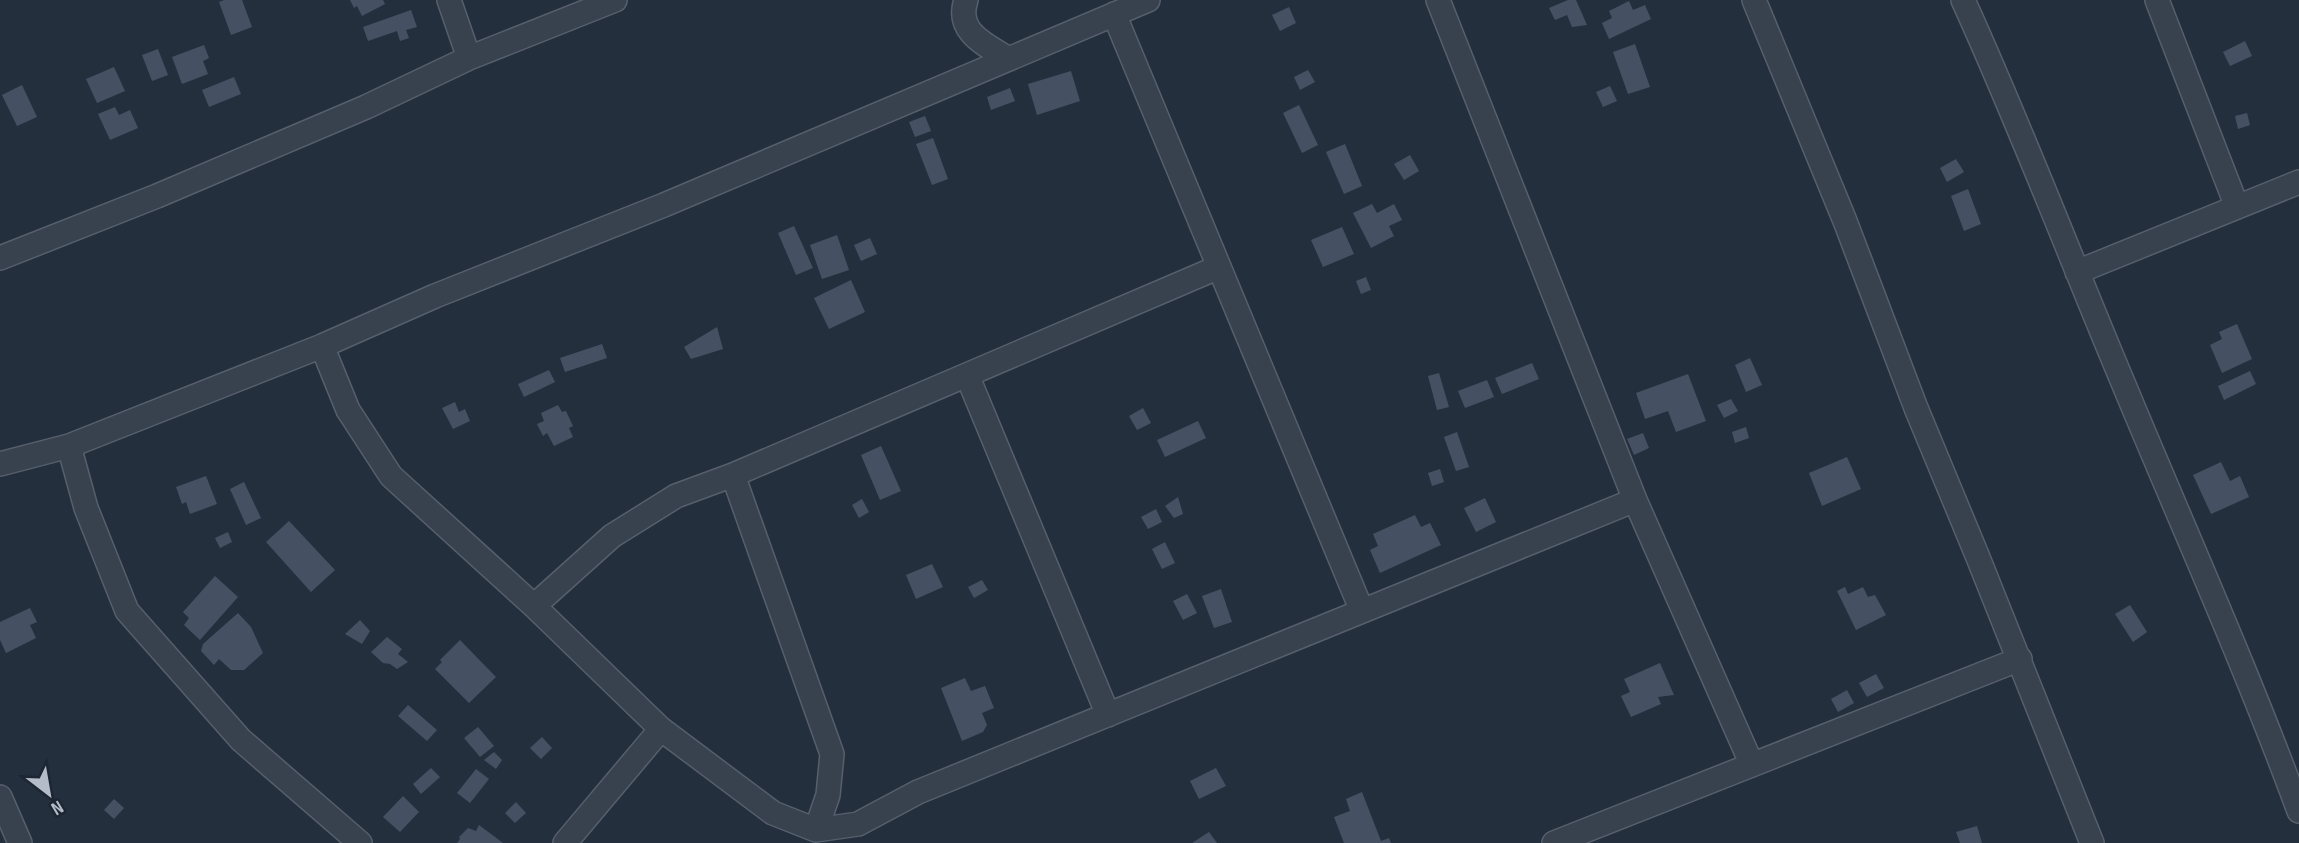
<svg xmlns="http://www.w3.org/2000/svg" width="2299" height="843" viewBox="0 0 2299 843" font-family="'Sofia Sans Condensed',sans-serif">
<rect width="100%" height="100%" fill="#242f3e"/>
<path fill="#455162" d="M224 0H242L252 27 231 35 219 2Z
M350 0H383L385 4 362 16 357 6 354 8Z
M1568 0H1576L1587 25 1572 27 1567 15 1555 20 1549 8Z
M1629 1 1633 10 1645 5 1651 19 1609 39 1602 23 1612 18 1609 11Z
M1289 7 1296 23 1280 31 1272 15Z
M411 10 417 27 406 30 409 38 400 41 397 31 368 41 363 27Z
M2245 41 2252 56 2230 66 2223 52Z
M1635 44 1650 87 1628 94 1613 52Z
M204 45 209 58 203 61 208 74 182 84 172 57Z
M158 49 168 75 152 81 142 55Z
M114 67 125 91 97 103 86 79Z
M1308 70 1315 82 1300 90 1294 77Z
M1071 71 1080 101 1037 115 1028 84Z
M234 77 241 94 209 107 202 90Z
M22 85 37 117 17 126 2 95Z
M1610 86 1617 101 1603 107 1596 92Z
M1010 88 1015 101 991 110 987 97Z
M1299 105 1318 145 1302 153 1283 113Z
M115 107 119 115 130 110 138 128 110 140 98 114Z
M2247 113 2250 125 2238 129 2235 116Z
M925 116 931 131 915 137 909 122Z
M933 138 948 179 932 185 916 144Z
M1345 144 1362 186 1344 194 1326 152Z
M1410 155 1419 171 1404 180 1394 164Z
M1956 159 1964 172 1947 182 1940 168Z
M1968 189 1981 224 1964 231 1951 196Z
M1372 204 1377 213 1394 204 1402 220 1389 226 1394 236 1371 248 1353 213Z
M794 226 813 268 796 275 778 233Z
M1342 227 1354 254 1323 267 1311 240Z
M837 235 849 270 822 279 810 245Z
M870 238 877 254 861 261 854 245Z
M1366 277 1371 290 1361 294 1356 281Z
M851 280 865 312 829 329 814 298Z
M2237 324 2252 359 2222 373 2210 345 2222 339 2219 332Z
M717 327 723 349 691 359 684 347Z
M602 344 607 358 565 372 560 358Z
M1750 358 1762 385 1746 392 1735 365Z
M1532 363 1539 379 1502 394 1495 378Z
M549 370 555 382 524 397 518 384Z
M2250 371 2256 384 2224 400 2218 386Z
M1439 373 1449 407 1437 410 1428 376Z
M1688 374 1706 421 1676 432 1668 411 1645 419 1636 393Z
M1487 380 1494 397 1465 408 1458 391Z
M1731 399 1738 411 1724 418 1717 405Z
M455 402 459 412 465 409 470 421 453 429 442 408Z
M558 405 562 412 566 411 573 426 569 428 573 437 554 446 547 433 543 436 537 424 544 421 541 413Z
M1143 408 1151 423 1137 430 1129 416Z
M1198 421 1206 438 1165 457 1157 440Z
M1746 427 1749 438 1735 443 1732 432Z
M1457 432 1469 467 1456 471 1444 437Z
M1643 433 1649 448 1634 455 1627 439Z
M881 446 901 491 880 500 861 455Z
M1847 457 1861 489 1822 506 1809 473Z
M2221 462 2230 481 2240 476 2249 497 2211 514 2193 475Z
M1440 469 1444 482 1432 486 1428 473Z
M206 476 217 504 190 514 186 502 182 504 176 487Z
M244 482 261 518 246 525 230 489Z
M1178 497 1183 514 1174 518 1165 506Z
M1485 498 1496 522 1476 532 1464 508Z
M862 499 869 512 859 518 852 505Z
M1156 509 1162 522 1148 529 1141 517Z
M1415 515 1421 527 1430 523 1441 545 1380 573 1370 550 1378 546 1373 534Z
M289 521 335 570 311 592 266 542Z
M228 532 232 542 220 548 215 538Z
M1165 542 1175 563 1162 569 1152 549Z
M932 564 943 587 916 599 906 575Z
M215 576 238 597 200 640 184 625 189 618 183 612Z
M982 580 988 590 974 598 968 587Z
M1845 587 1848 594 1863 587 1868 597 1875 595 1886 615 1856 630 1837 591Z
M1221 589 1232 622 1214 628 1202 596Z
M1187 594 1197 613 1183 620 1173 601Z
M2130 605 2147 632 2133 642 2115 614Z
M30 608 37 622 30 625 36 638 6 653 0 640V622Z
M238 613 251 627 263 653 244 670H231L219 659 214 665 201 651 203 644Z
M360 620 370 631 362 644 345 634Z
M387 637 402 649 398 654 408 662 397 669 390 664 383 663 371 652Z
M460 640 496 677 469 703 435 669 442 662 440 660Z
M1660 663 1674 695 1658 697 1661 704 1631 717 1621 696 1630 692 1624 679Z
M1876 674 1884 688 1867 697 1859 683Z
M965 678 971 691 985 686 994 708 982 713 987 725 983 732 962 741 941 688Z
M1847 690 1854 703 1838 712 1831 699Z
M408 705 437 730 427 741 398 716Z
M478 727 494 746 480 757 464 738Z
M542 737 552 748 541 759 530 748Z
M494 752 502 760 496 769 484 760Z
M431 768 440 777 421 794 413 784Z
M1216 768 1226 786 1199 799 1190 781Z
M476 769 489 779 470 803 457 793Z
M1362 792 1381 841 1389 838 1391 843H1344L1334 817 1350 811 1346 799Z
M403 796 419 812 400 832 383 817Z
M114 799 124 808 114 819 104 810Z
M516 802 526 813 515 823 505 813Z
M479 825 503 843H457L460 839 459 837 468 828 476 831Z
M1977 826 1982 843H1960L1956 832Z
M1209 832 1217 843H1192Z"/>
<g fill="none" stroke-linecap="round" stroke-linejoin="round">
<g stroke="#565f6c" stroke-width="26">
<path id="minor" d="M449 0 469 58
M966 0C955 32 986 45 1009 59
M1438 0 1635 500 1752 765
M1754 0 1845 221 1916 408 1977 555 2092 843
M1963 0C2021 127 2070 257 2124 385 2183 527 2246 667 2299 811
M2157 0 2237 207
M1114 14 1362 611
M0 258 157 196 366 107 469 58 615 0
M2077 272 2299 182
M322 346 348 410 391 476 534 606 661 729 773 813 816 830 858 824 918 792 1635 500
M967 375 1108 715
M69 446 86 508 127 611 241 740 360 843
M0 464 69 446 322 346 435 296 664 205 1148 0
M733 475 832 754 828 795 816 830
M534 606 612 536 676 496 733 475 1219 267
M0 797 20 843
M565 843 661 729
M1554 843 2020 659"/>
</g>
<use href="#minor" stroke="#38414e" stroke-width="23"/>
</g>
<g transform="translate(49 794) rotate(149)" stroke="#1d2633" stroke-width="5" paint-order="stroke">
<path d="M0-5L12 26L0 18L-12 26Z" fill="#b4bcc9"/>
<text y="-10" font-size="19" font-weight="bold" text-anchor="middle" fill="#b4bcc9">N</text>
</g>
</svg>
